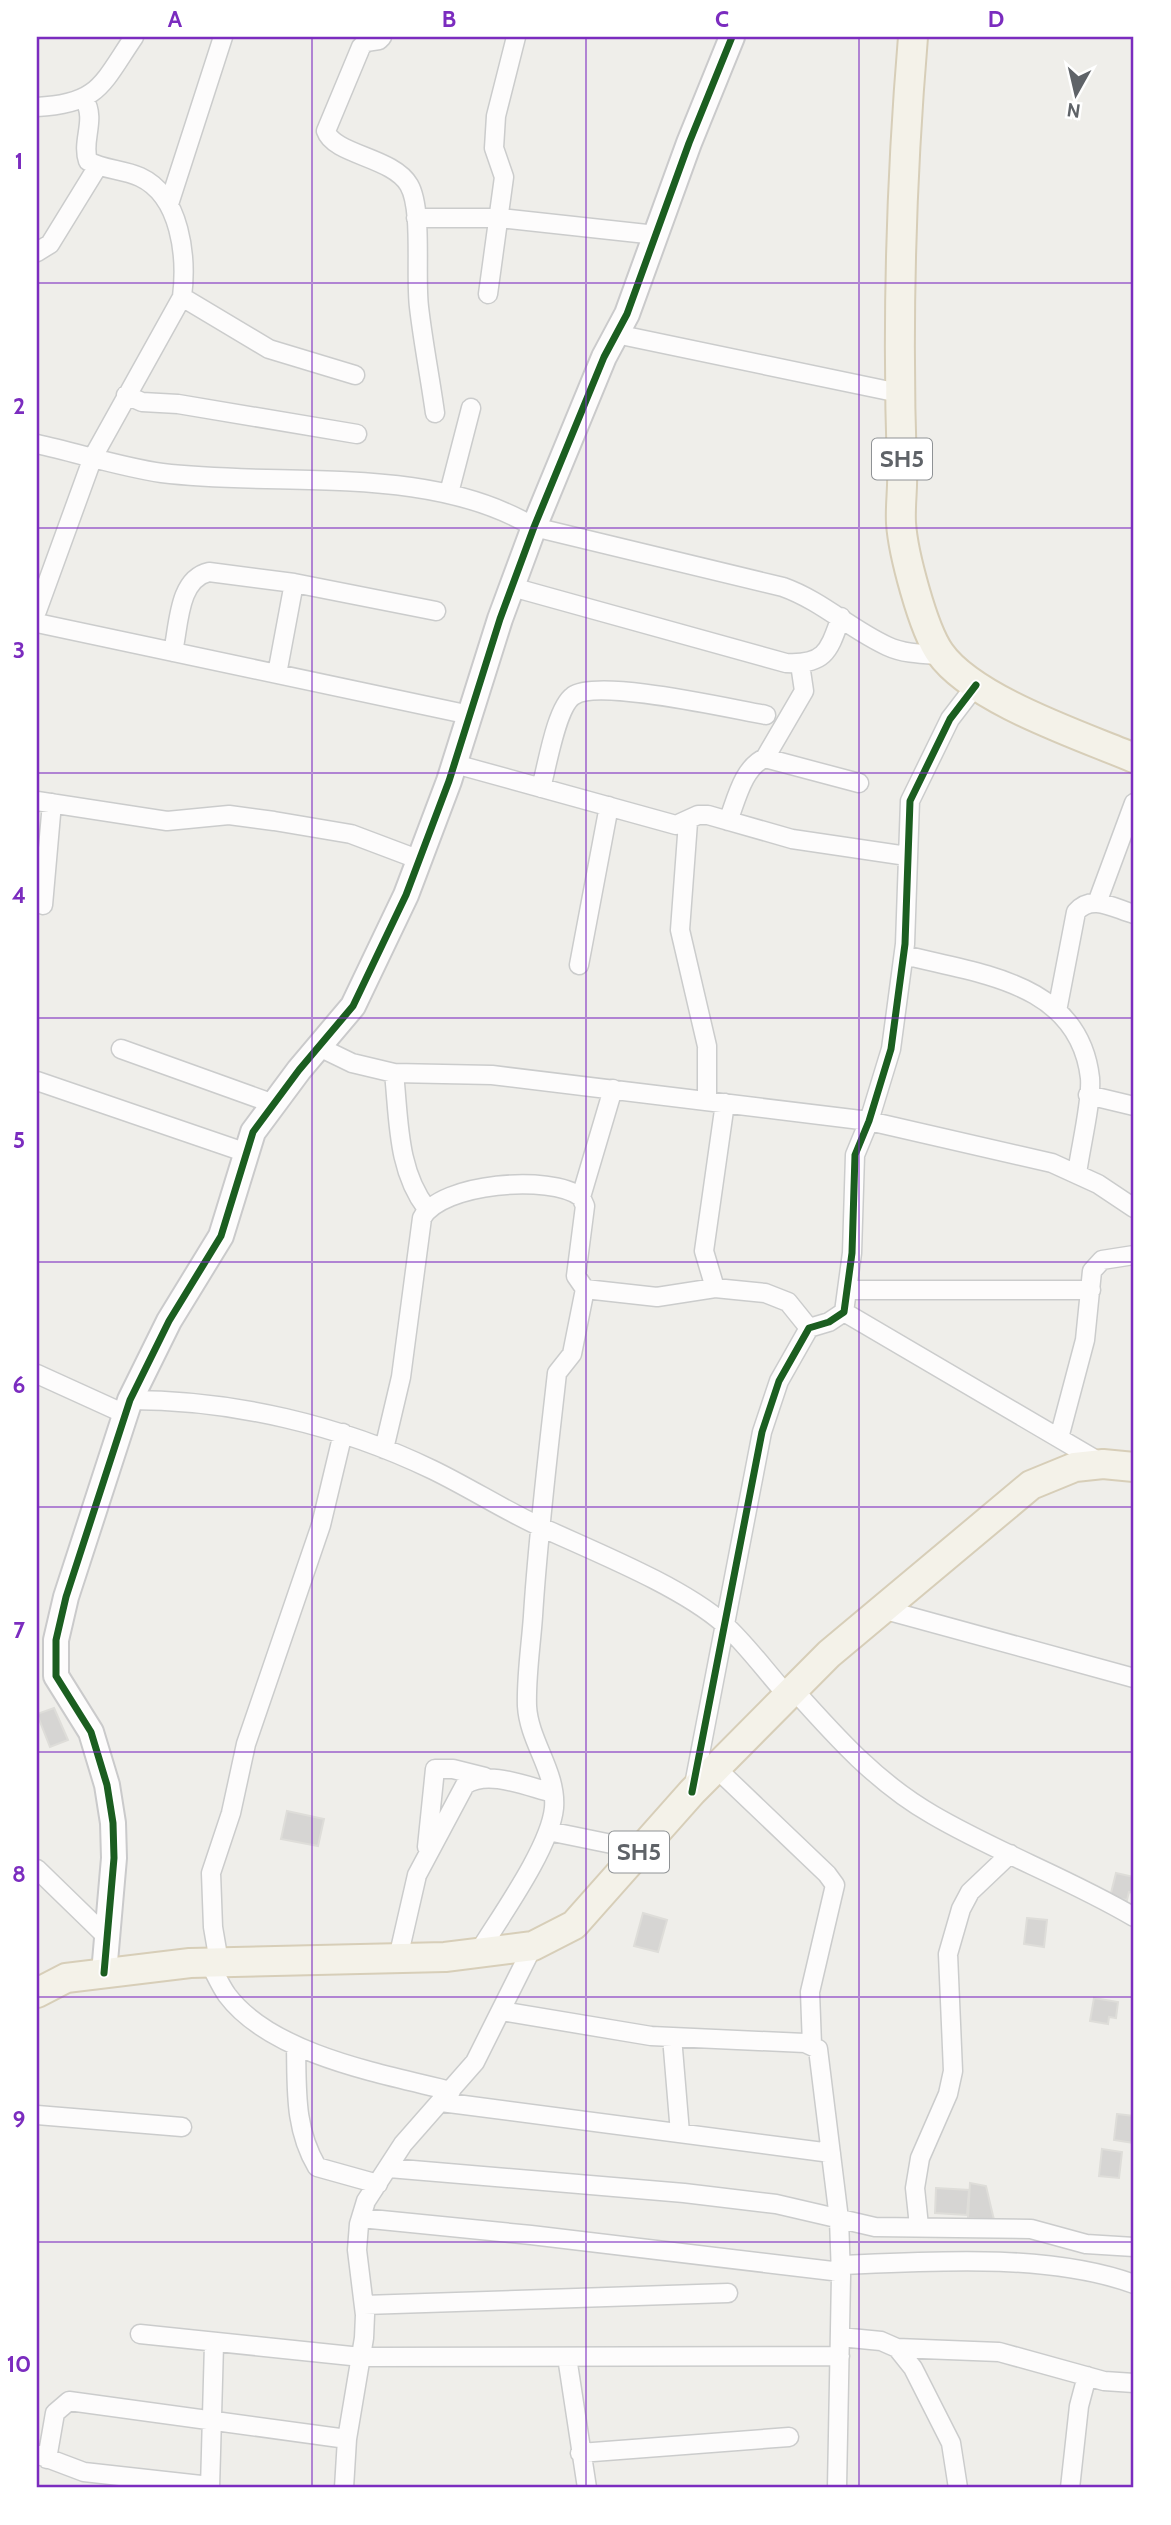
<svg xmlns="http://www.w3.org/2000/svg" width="1171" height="2525" viewBox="0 0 1171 2525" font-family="Cabin,sans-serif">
<rect width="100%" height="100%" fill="#efeeea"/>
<path fill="#d6d5d3" stroke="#deddd9" stroke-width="2" d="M54 1708 68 1740 50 1747 37 1714Z
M287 1811 324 1819 318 1846 281 1839Z
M1116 1873 1134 1877V1893L1129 1892 1127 1900 1110 1897Z
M643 1913 667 1920 658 1952 634 1946Z
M1027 1918 1047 1920 1044 1947 1024 1944Z
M1094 1998 1118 2002 1116 2018 1109 2017 1108 2024 1090 2021Z
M1117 2114 1134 2116V2143L1114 2140Z
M1102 2149 1122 2152 1119 2178 1099 2176Z
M970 2183 986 2186 994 2220 968 2218Z
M936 2188 969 2190 967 2215 935 2213Z"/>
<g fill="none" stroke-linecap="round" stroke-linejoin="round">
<g stroke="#cbcccc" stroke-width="21">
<path id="street" d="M382 37 379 40 366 42 361 47 326 131C334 155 393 157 409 185 423 209 415 275 419 307 423 342 430 377 435 413
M37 107C99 104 102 84 134 37
M169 204 223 37
M416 218H500L656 235
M37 252 50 244 98 166
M488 294 504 177 494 148 496 116 516 37
M182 297 269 349 355 375
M616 334 899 393
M126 395 142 402 178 404 357 434
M37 444C78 453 120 467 162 473 283 488 426 463 534 527L783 587C822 601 850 629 887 646 904 654 923 654 941 655
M449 493 471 408
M512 587 786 663C826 665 829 650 841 617
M37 611 93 457 182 297C187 257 181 196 140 177 123 169 104 170 88 161 81 140 97 120 84 99
M37 623 470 715
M173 652C179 625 178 579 209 572L294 583 436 611
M277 674 294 583
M765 758 804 691 800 664
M455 764 676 825 698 815H708L792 839 907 856
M541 788C547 767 556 708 573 696 597 678 731 709 766 715
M37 801 167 821 229 815 274 821 351 834 420 860
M728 821C736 801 743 767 765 758L859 783
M688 822 680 930 707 1046V1101
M1097 903 1134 803
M43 905 52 803
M904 955C979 974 1079 982 1090 1078 1092 1102 1080 1149 1077 1174
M579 965 609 806
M1057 1011 1076 912C1092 893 1115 909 1134 914
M319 1047 352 1063 394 1073 492 1075 869 1121 1052 1163 1098 1184 1134 1208
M121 1049 274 1104
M394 1073C399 1120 397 1170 427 1209
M37 1081 247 1153
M1088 1095 1134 1106
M581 1197 613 1089
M715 1288 704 1251 725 1103
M849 1290H1091
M844 1312 1103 1464
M37 1374 125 1414
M130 1400C233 1400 340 1425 433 1470 470 1488 504 1510 541 1527 595 1552 681 1586 724 1624 747 1645 767 1673 788 1696
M1059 1438 1085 1340 1092 1271 1102 1260 1134 1255
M384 1449 401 1377 422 1218C441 1183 550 1174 581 1197L585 1206 576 1276 585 1289 657 1297 715 1288 765 1293 788 1302 809 1328
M882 1609 1134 1678
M794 1690C836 1737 877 1783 933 1815 998 1853 1070 1879 1134 1917
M716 1768 827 1874 835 1885 810 1992 812 2045
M693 1790 762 1432 779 1381 809 1328 829 1322 844 1312 852 1253 855 1155 869 1121 891 1049 905 944 910 801 950 719 976 685
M548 1831 641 1850
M427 1847 435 1769H453L485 1777
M37 1869 109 1939
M478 1953C500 1917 550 1848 554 1808 557 1772 529 1742 527 1706 526 1677 531 1645 533 1616 538 1535 548 1454 557 1373L572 1354 585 1289
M398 1958 417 1875 465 1785C488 1769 528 1787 553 1793
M209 1962C215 1973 220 1985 227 1995 272 2055 383 2074 451 2091
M219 1962 213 1927 211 1873 231 1813 246 1744 321 1525 343 1433
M501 2011 651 2036 805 2043 818 2049 839 2219 841 2276 837 2488
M672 2037 680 2133
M296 2046C297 2089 294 2128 317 2167L378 2184
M441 2102 831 2153
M37 2115 182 2127
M389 2168 684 2193 776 2204 875 2227 1031 2229 1086 2244 1134 2247
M361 2218 531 2235 841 2272
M919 2226 915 2188 920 2158 948 2094 953 2071 948 1954 961 1909 970 1892 1010 1854
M841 2265C931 2261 1049 2253 1134 2284
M364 2305 728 2293
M140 2334 361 2357 840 2356
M840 2337 881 2341 897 2348 913 2368 951 2443 958 2488
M897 2348 999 2352 1104 2381 1134 2383
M567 2357 587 2488
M580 2453 789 2437
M39 2455 84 2472 210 2486
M47 2459 55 2413 69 2401 347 2439
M210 2488 214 2344
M344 2488 347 2439 364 2338 365 2315 357 2250 359 2224 366 2201 403 2144 475 2062 533 1946
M1070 2488 1079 2406 1087 2376"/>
</g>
<g stroke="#cacacb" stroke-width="28">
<path id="secondary" d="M104 1973 114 1858 113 1823 107 1785 91 1732 56 1676V1640L66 1597 130 1400 169 1321 221 1236 253 1132 299 1070 353 1006 406 895 449 781 500 619 534 527 604 357 627 314 689 143 732 37"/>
</g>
<g stroke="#d7ceb8" stroke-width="32">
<path id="primary" d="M913 37C901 180 897 326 902 470 903 487 900 505 901 523 903 553 923 629 940 653 973 700 1082 736 1134 758
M37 1993 66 1978 190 1963 445 1957 533 1946 574 1925 692 1792 829 1654 1031 1485 1075 1467 1103 1464 1134 1467"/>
</g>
<use href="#street" stroke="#fdfcfc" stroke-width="18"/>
<use href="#secondary" stroke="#fdfcfc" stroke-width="24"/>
<use href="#primary" stroke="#f4f2e9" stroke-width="28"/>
<g stroke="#fff" stroke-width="11">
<path id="cycleway" d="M692 1792 762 1432 779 1381 809 1328 829 1322 844 1312 852 1253 855 1155 869 1121 891 1049 905 944 910 801 950 719 976 685
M104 1973 114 1858 113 1823 107 1785 91 1732 56 1676V1640L66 1597 130 1400 169 1321 221 1236 253 1132 299 1070 353 1006 406 895 449 781 500 619 534 527 604 357 627 314 689 143 732 37"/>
</g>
<use href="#cycleway" stroke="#1b5e20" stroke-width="7"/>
</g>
<path fill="none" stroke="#7b2cbf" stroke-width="2" stroke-opacity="0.55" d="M312 37V2488M586 37V2488M859 37V2488M37 283H1134M37 528H1134M37 773H1134M37 1018H1134M37 1262H1134M37 1507H1134M37 1752H1134M37 1997H1134M37 2242H1134"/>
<g text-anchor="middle" stroke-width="7" stroke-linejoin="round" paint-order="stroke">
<g fill="#fff" stroke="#8f9295" stroke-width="2">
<rect x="872" y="438.5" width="60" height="41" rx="5"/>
<rect x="609" y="1831.5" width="60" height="41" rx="5"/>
</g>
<g font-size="24" font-weight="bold" fill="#5f6368">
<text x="902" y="467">SH5</text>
<text x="639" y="1860">SH5</text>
</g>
</g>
<rect width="1171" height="2525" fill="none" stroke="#ffffff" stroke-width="77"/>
<g transform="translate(1076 94) rotate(188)" stroke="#ffffff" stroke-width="5" paint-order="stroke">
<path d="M0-5L12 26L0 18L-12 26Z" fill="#5f6368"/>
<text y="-10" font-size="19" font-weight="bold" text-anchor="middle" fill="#5f6368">N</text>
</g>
<rect x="38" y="38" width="1094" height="2448" fill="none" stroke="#7b2cbf" stroke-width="2.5"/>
<g font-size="23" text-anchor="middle" font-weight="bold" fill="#7b2cbf">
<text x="175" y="27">A</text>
<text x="449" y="27">B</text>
<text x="722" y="27">C</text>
<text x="996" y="27">D</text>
<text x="19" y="169">1</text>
<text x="19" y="414">2</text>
<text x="19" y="658">3</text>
<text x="19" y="903">4</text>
<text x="19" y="1148">5</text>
<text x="19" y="1393">6</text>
<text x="19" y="1638">7</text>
<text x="19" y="1882">8</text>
<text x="19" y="2127">9</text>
<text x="19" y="2372">10</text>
</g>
</svg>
